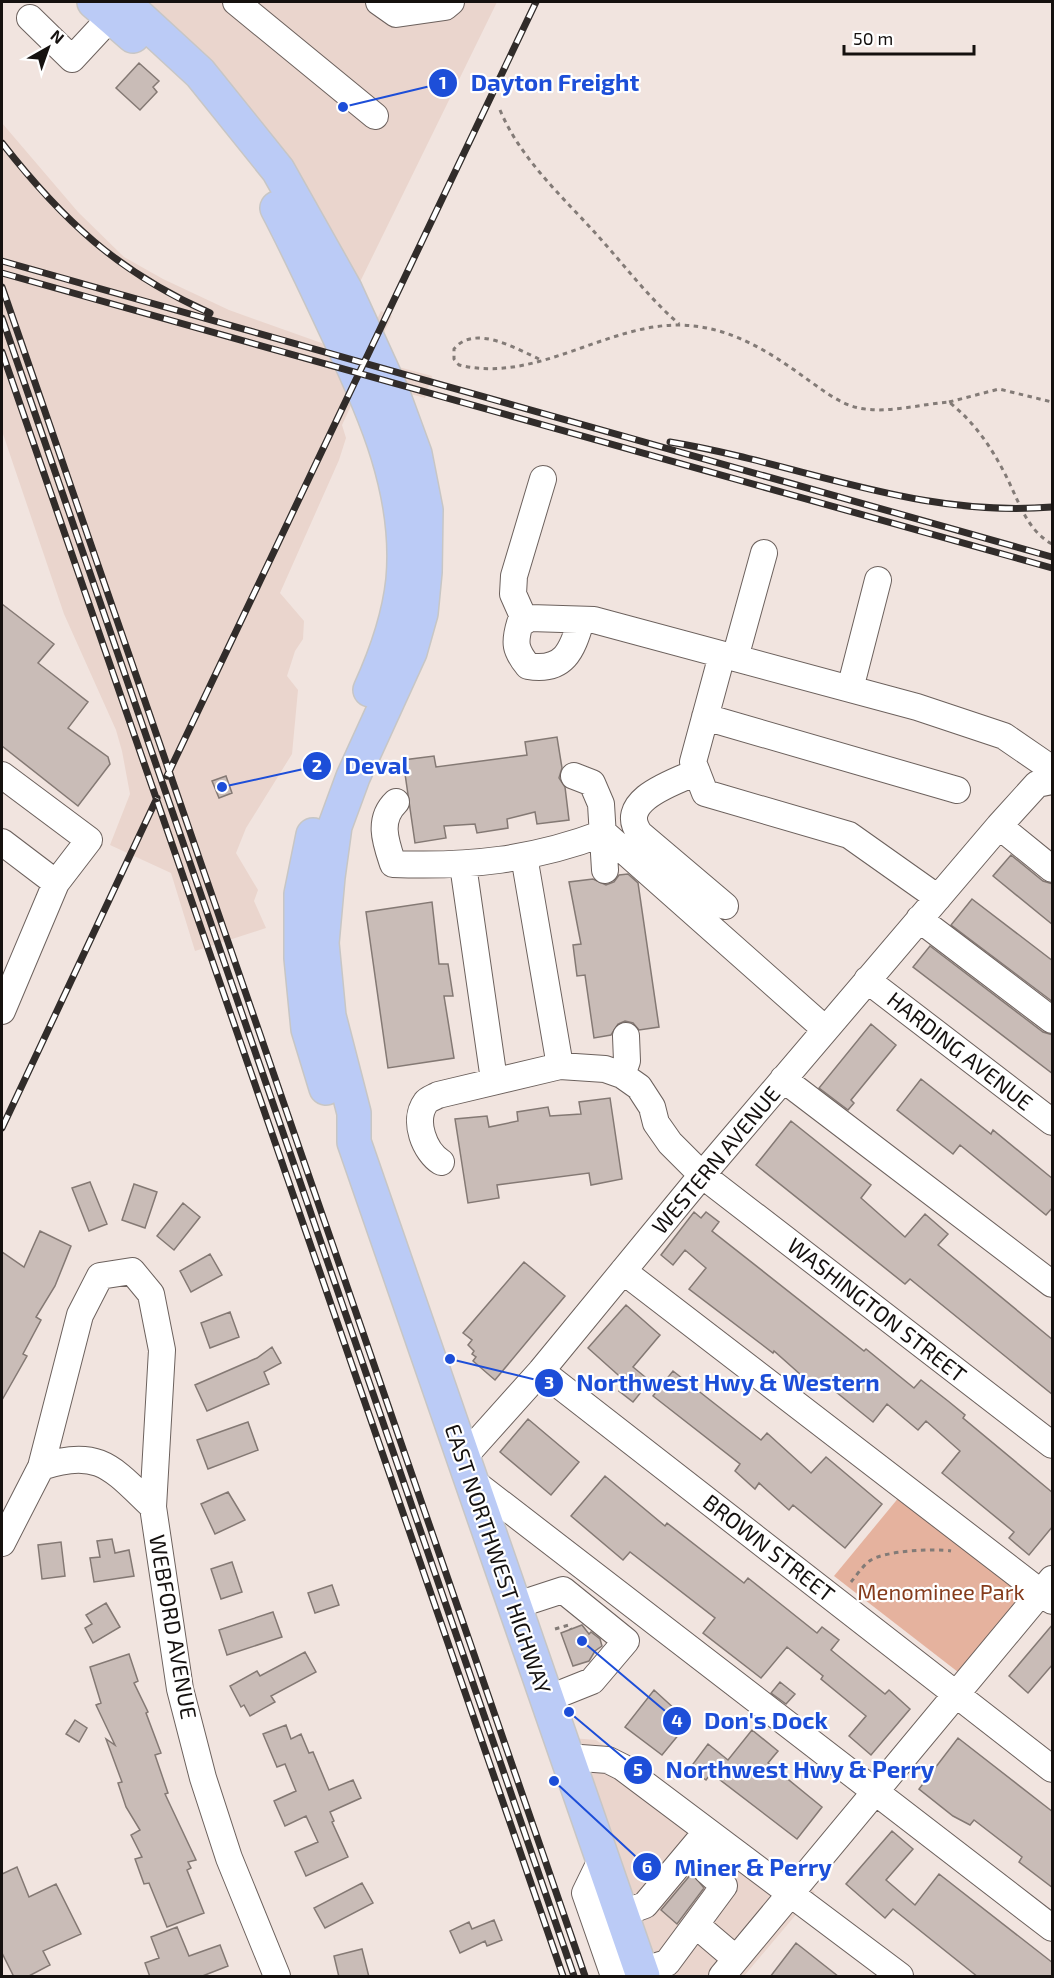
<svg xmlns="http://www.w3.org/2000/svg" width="1054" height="1978" viewBox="0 0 1054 1978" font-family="'Exo 2',sans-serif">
<rect width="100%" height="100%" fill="#f1e4df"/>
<path fill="#ead5cd" d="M137 2H497L357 288Z
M2 123 78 212 124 257 163 279 229 310 344 351 366 342 381 311 392 316 380 341 391 365 432 376 425 398 381 386 355 397 342 425 346 438 339 460 280 593 304 621 303 639 295 651 287 676 298 690 292 754 246 828 236 853 258 890 254 901 266 928 195 951 171 873 110 845 130 794 122 751 116 730 64 614 2 431Z
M572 1738 596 1740 789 1876 815 1892 744 1976H656Z"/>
<path fill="#e5b29e" d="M900 1496 1025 1590 958 1672 834 1576Z"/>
<path fill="#c9bcb7" stroke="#847974" stroke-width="1.5" d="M139 63 159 81 153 87 157 92 140 110 116 88Z
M2 604 54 644 38 663 88 702 68 728 108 757 110 764 78 806 2 746Z
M557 737 562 768 559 778 565 787 569 820 537 824 535 812 507 819 508 828 477 833 475 824 444 826 446 838 415 843 403 760 434 756 436 767 527 755 525 742Z
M226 776 232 793 219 798 212 781Z
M1011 855 1043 881 1053 884V925L993 876Z
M628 874 638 883 659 1027 639 1030 633 1023 625 1021 618 1024 611 1035 594 1038 585 975 577 976 573 945 581 944 569 882 593 879 606 885 614 882 619 875Z
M972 899 1053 961V1002L951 925Z
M432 902 439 964H448L453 996H444L454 1058 388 1068 366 912Z
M930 946 1043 1032 1053 1035V1074L913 967Z
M871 1024 896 1045 851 1100 854 1103 848 1110 819 1088Z
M921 1079 991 1134 993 1130 1053 1179V1207L1046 1215 960 1145 953 1154 897 1110Z
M610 1098 622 1179 591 1185 589 1173 497 1185 499 1198 468 1203 455 1119 487 1116 489 1127 518 1121 517 1112 548 1107 550 1116 581 1114 579 1102Z
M791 1121 871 1185 861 1198 905 1237 925 1214 948 1234 938 1245 1053 1340V1395L910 1279 905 1284 756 1165Z
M90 1182 107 1224 89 1231 72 1188Z
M134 1184 157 1192 145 1228 122 1220Z
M183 1203 200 1217 174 1250 157 1236Z
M694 1212 701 1218 706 1212 719 1222 712 1231 864 1351 866 1349 914 1388 921 1380 948 1401 965 1415 963 1418 1053 1493V1526L1029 1555 1009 1538 1014 1532 942 1473 960 1451 926 1421 918 1430 887 1404 873 1422 825 1383 819 1391 774 1351 773 1353 689 1289 706 1268 685 1250 673 1265 661 1255Z
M40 1231 71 1246 55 1286 36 1317 41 1320 23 1354 27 1356 2 1400V1252L24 1267Z
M210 1254 222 1275 191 1292 180 1271Z
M524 1262 565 1296 495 1380 473 1361 476 1357 472 1354 474 1351 468 1345 472 1340 463 1333Z
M626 1305 660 1335 633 1367 650 1381 633 1402 619 1391 626 1382 588 1348Z
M230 1312 239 1337 210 1348 201 1323Z
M272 1347 281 1363 264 1372 269 1384 207 1411 195 1385 257 1358Z
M673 1371 761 1440 767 1433 811 1473 826 1457 882 1504 845 1548 793 1505 789 1510 759 1483 755 1489 735 1471 740 1464 653 1396Z
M528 1419 579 1462 551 1495 500 1452Z
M248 1422 258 1450 208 1469 197 1440Z
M605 1476 665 1526 667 1523 744 1583 748 1578 817 1633 822 1627 839 1640 831 1650 885 1694 889 1690 910 1709 871 1755 849 1736 866 1716 821 1679 823 1676 787 1647 761 1678 703 1633 715 1618 630 1552 623 1560 571 1516Z
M228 1492 245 1520 215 1534 201 1504Z
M112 1539 115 1553 129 1550 134 1576 94 1582 90 1558 100 1557 97 1541Z
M61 1542 65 1576 42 1579 38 1545Z
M232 1562 242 1592 221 1599 211 1569Z
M332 1585 339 1605 315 1613 308 1593Z
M106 1603 120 1627 93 1643 85 1628 92 1624 86 1615Z
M273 1612 282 1637 227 1655 219 1630Z
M1053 1624V1664L1028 1693 1009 1676Z
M582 1625 589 1634 591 1632 600 1639 602 1646 595 1651 589 1661 573 1666 561 1633Z
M305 1652 316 1672 271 1696 275 1702 250 1716 244 1705 241 1707 230 1686 257 1671 260 1676Z
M129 1654 138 1681 134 1683 148 1712 146 1713 161 1753 155 1755 168 1793 165 1794 196 1860 188 1862 191 1868 187 1870 204 1913 167 1927 149 1883 144 1884 135 1859 142 1857 131 1835 140 1830 126 1807 118 1783 122 1782 106 1739 115 1745 96 1705 101 1703 90 1667Z
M780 1682 795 1694 786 1704 771 1693Z
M654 1690 689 1722 662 1755 625 1727Z
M75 1720 87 1728 79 1742 66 1734Z
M286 1725 291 1739 301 1734 309 1753 313 1752 329 1790 353 1780 361 1798 330 1812 334 1821 332 1822 348 1857 306 1876 295 1852 318 1842 306 1816 285 1826 274 1801 296 1791 285 1764 277 1767 263 1734Z
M752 1730 778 1751 768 1763 822 1807 797 1839 711 1773 706 1780 690 1768 708 1744 728 1760Z
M958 1738 1053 1812V1888L1019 1862 1022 1857 974 1820 970 1825 953 1816 919 1789Z
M892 1831 913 1849 886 1880 915 1905 939 1874 1053 1963V1977H978L893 1909 885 1918 846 1884Z
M17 1867 29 1897 56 1884 81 1934 43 1951 50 1965 27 1977H14L2 1953V1874Z
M692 1873 704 1888 677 1924 661 1910Z
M362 1883 373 1903 325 1928 314 1908Z
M494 1920 502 1940 487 1946 485 1941 460 1953 450 1931 469 1922 472 1929Z
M177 1927 189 1956 220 1945 228 1966 200 1977H150L145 1963 159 1958 151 1937Z
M796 1943 839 1977H770Z
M362 1949 369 1977H339L334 1956Z"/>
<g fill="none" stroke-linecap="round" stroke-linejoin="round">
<g stroke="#6c615d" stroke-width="28">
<path id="minor" d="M236 2 375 116
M379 2 396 14 445 7 451 2
M30 18 72 59 111 17
M525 621 513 594 514 576 543 479
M581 621C572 651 564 672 528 666 515 650 514 643 520 623L530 618 594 620 917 707 1004 736 1052 769
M722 655 693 762 705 793 849 835 938 898
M735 658 764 553
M850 689 878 580
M705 717 957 790
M697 772C674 782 615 801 640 834L725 906
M2 775 89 840 56 883 2 1011
M574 776 592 783 601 804 605 870
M396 802C377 820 386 843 393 864 469 867 533 860 604 833L825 1029
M999 826 1052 869
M2 842 56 883
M524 856 560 1066
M463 865 494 1080
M919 919 1052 1020
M867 980 1052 1122
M622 1075 627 1061 626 1036
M783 1079 1052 1284
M441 1162C425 1152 412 1121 426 1102 428 1099 435 1097 438 1095L560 1066 605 1069 622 1075 639 1087 652 1107 656 1123 670 1143 702 1175 1052 1445
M623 1271 1052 1601
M541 1371 1052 1769
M463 1458 541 1371 702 1175 999 826 1037 784 1052 781
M41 1467C99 1447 113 1469 153 1507
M471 1480 1052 1928
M2 1543 41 1467 80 1315 100 1276 132 1271 151 1294 162 1350 153 1507 180 1689 203 1778 229 1858 277 1976
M514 1606 563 1590 626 1641 592 1681 547 1699
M567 1757 608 1760 622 1767 900 1976
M602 1858 585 1893 614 1976
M621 1914 645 1905 707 1831
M696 1925 736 1959
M641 1971 667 1963 724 1886 706 1870 723 1843
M722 1976 1052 1579"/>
</g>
<g stroke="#c7c6c5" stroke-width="36">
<path id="major" d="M94 2 133 36
M123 2 200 73 278 170 345 289 393 394 415 454 426 510 425 572 421 613 410 652 353 777 335 826 328 877 322 943 329 1016 354 1113V1142L643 1976
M277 208C299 250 319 293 339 336 375 412 411 493 403 580 399 618 386 655 370 690
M313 835 301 894V958L308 1029 326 1088"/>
</g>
<path stroke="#837b77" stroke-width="3" stroke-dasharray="4.5 4.5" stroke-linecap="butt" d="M500 110C521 160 563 197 598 236 625 266 649 298 679 324
M539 359C515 348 474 324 454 349V359L459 365C535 384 606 324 680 325 728 326 767 350 804 377 820 388 839 404 859 408 887 414 921 404 949 402 973 421 990 445 1004 472 1018 498 1025 529 1052 544
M949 402 999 389 1052 402
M851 1582C857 1575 863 1565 871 1560 885 1551 934 1548 951 1551
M555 1629 569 1625 571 1629"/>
<use href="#minor" stroke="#fff" stroke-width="26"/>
<use href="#major" stroke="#bbcbf6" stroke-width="33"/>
<g stroke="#312c2a" stroke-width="7">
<path id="rail" d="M2 143C63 221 118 272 210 313
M2 261 1052 557
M2 273 1052 568
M2 287 585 1976
M2 318 574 1976
M2 352 563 1976
M670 442C803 464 915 518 1052 507
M167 776 536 2
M2 1128 157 798"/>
</g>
<use href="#rail" stroke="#fff" stroke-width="4.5" stroke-dasharray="14" stroke-linecap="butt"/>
</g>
<g text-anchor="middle" stroke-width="4.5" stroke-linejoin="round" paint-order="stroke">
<g font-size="22" fill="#15110f" stroke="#fff">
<text transform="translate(960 1051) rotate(38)" y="8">HARDING AVENUE</text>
<text transform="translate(716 1160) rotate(-50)" y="8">WESTERN AVENUE</text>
<text transform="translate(877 1310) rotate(38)" y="8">WASHINGTON STREET</text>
<text transform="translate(769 1548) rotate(38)" y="8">BROWN STREET</text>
<text transform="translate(498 1559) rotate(71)" y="8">EAST NORTHWEST HIGHWAY</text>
<text transform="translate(173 1627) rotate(80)" y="8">WEBFORD AVENUE</text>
</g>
<g font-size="22" fill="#853b1b" stroke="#fff">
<text x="941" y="1600">Menominee Park</text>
</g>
</g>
<path fill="none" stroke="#1d4ed8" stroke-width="2" d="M343 107L443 83M222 787L317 766M450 1359L549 1383M582 1641L677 1721M569 1712L638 1770M554 1781L647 1867"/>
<g fill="#1d4ed8" stroke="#fff" stroke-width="2">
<circle cx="343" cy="107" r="6"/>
<circle cx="222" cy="787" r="6"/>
<circle cx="450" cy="1359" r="6"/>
<circle cx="582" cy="1641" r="6"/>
<circle cx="569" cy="1712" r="6"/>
<circle cx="554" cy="1781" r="6"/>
<circle cx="443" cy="83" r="15"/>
<circle cx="317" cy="766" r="15"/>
<circle cx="549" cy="1383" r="15"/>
<circle cx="677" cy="1721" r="15"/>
<circle cx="638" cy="1770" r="15"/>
<circle cx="647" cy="1867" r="15"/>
</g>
<g font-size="18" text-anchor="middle" font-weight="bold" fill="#fff">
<text x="443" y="89">1</text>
<text x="317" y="772">2</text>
<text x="549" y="1389">3</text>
<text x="677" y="1727">4</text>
<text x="638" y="1776">5</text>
<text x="647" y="1873">6</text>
</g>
<g font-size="24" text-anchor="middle" font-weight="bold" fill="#1d4ed8" stroke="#fff" stroke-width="4.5" stroke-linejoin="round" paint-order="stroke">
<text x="555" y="91">Dayton Freight</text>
<text x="377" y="774">Deval</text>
<text x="728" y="1391">Northwest Hwy &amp; Western</text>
<text x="766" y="1729">Don's Dock</text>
<text x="800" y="1778">Northwest Hwy &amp; Perry</text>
<text x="753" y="1876">Miner &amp; Perry</text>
</g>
<rect width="1054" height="1978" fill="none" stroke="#15110f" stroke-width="6"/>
<g transform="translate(48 48) rotate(40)" stroke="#ffffff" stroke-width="4.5" paint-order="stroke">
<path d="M0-4.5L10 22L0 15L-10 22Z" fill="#15110f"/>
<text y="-9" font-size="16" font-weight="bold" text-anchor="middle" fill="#15110f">N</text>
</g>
<path d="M844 45v9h130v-9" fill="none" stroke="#15110f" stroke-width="3"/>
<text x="853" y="45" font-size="18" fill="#15110f" stroke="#ffffff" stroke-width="4.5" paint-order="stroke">50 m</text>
</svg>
